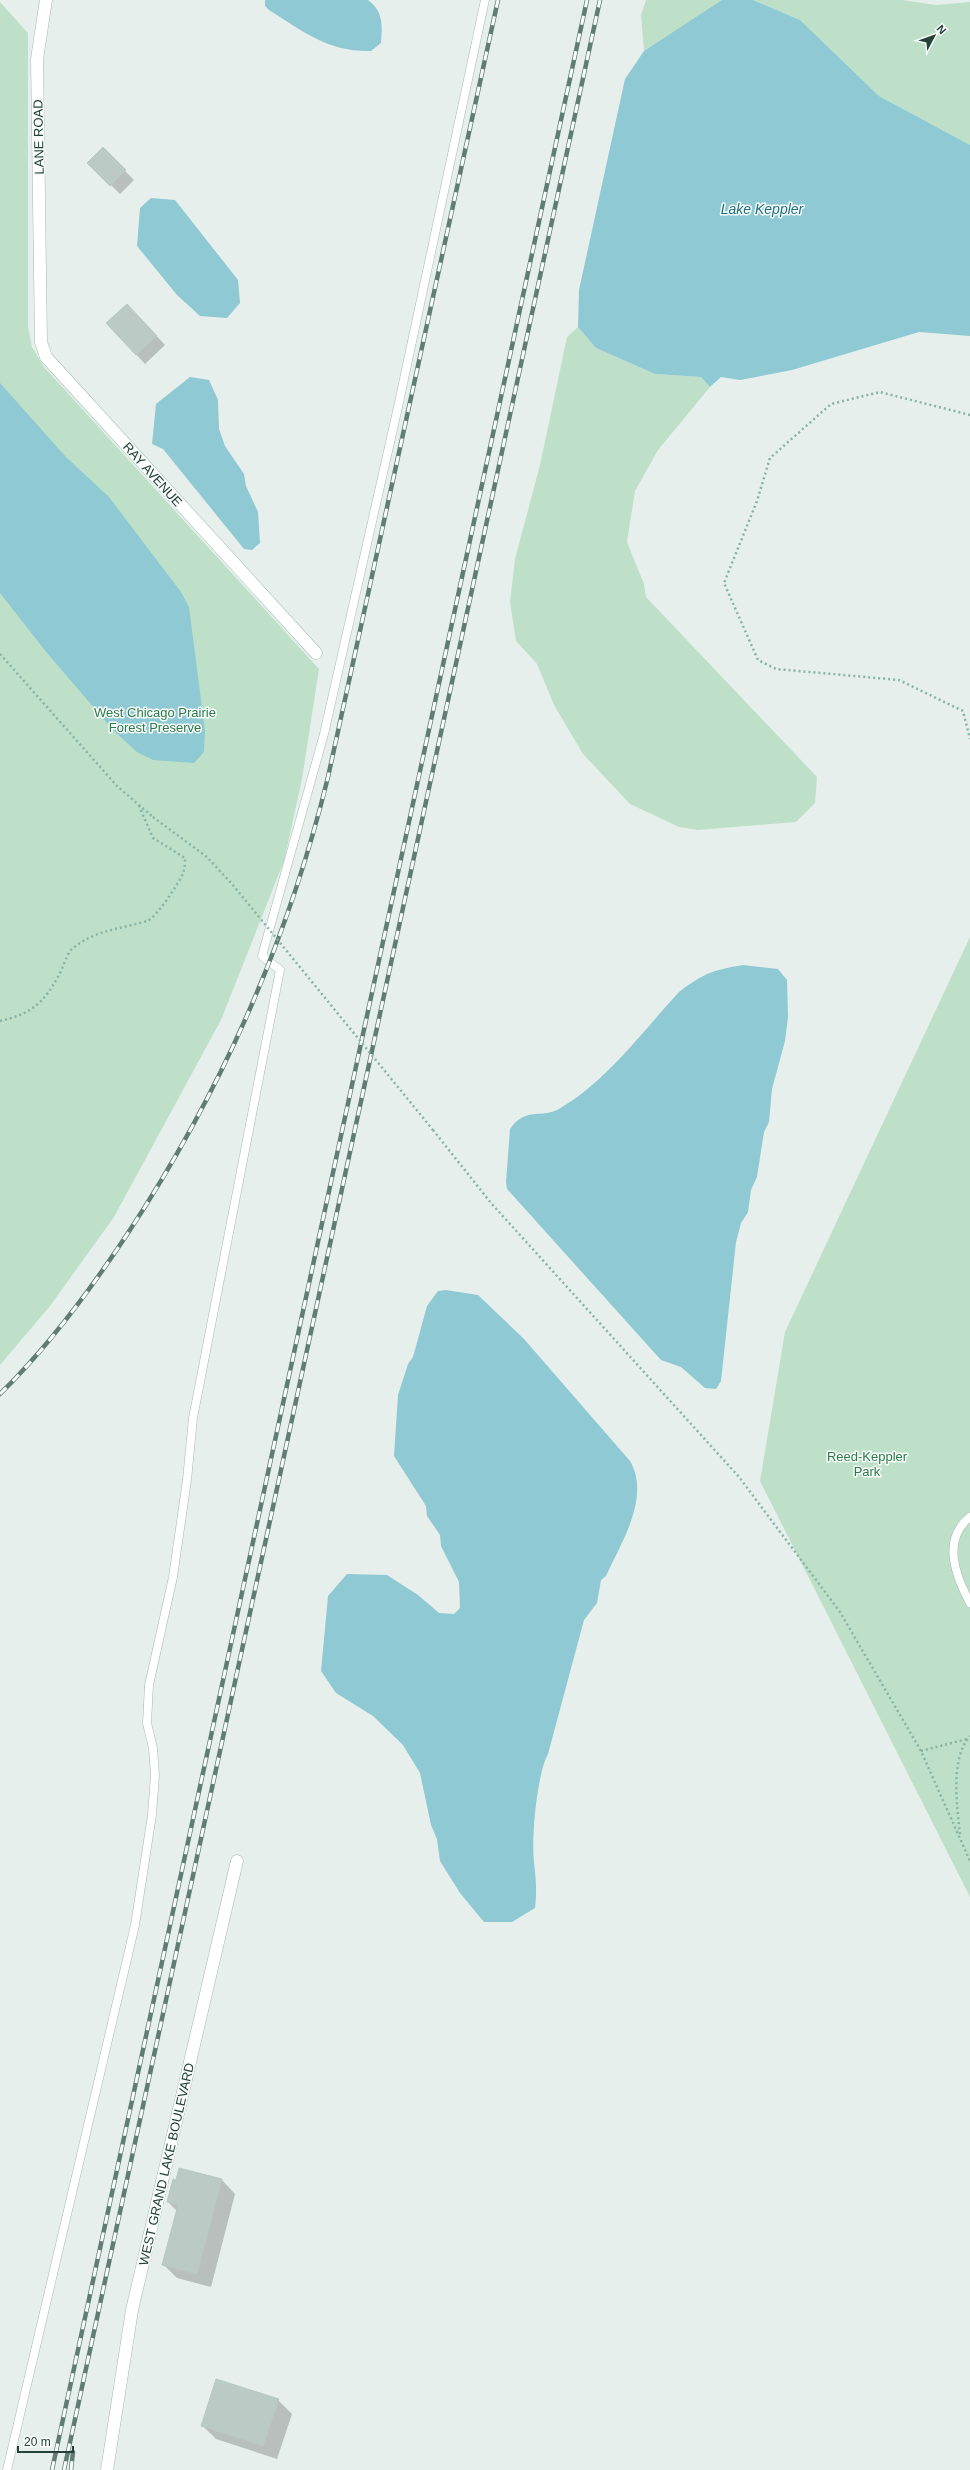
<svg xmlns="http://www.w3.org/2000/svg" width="970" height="2470" viewBox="0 0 970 2470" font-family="Helvetica,sans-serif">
<rect width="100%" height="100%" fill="#e6efeb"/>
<path fill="#bfe0c8" d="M646 0H724L644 51 641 15Z
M753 0H902L936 5 970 2V145L879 96 800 20Z
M0 2 28 33V326L32 347 44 367 319 669 302 779 284 861 221 1020 114 1217 50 1306 0 1365Z
M578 327 596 348 655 374 701 377 710 387 658 450 635 491 627 542 644 584 646 597 817 777 815 803 796 822 698 830 679 827 630 804 583 754 554 705 537 664 516 641 510 602 515 559 540 465 567 337Z
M970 937V1897L760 1481 785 1332Z"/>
<path fill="#8ec9d4" d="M265 0H368C384 12 382 26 381 43L371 51C328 52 304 32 269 10L265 6Z
M722 0H753L800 20 879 96 970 145V336L919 332 792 370 740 380 721 377 710 387 701 377 655 374 596 348 578 327 579 290 625 79 644 51Z
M151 198 175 200 238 280 240 303 227 318 200 316 177 295 137 246 140 208Z
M190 377 209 380 218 400 219 429 225 446 244 474 246 486 258 512 260 543 252 550 244 549 163 449 152 444 156 404Z
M0 383 66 457 109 497 181 592 189 607 205 731 204 752 194 763 153 760 137 752 114 731 47 653 0 593Z
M743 965 778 969 787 980 788 1017 785 1041 772 1089 769 1122 764 1132 757 1177 751 1190 748 1212 741 1223 736 1242 721 1381 716 1389 705 1388 681 1367 661 1360 507 1189 506 1182 510 1129C526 1106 542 1119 559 1109 607 1081 642 1032 679 992 704 973 713 970 743 965Z
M446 1290 478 1295 524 1339 630 1461C651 1497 621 1543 606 1576L601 1580 597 1603 584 1620 548 1754C537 1774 531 1838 534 1862 536 1880 537 1890 535 1908L512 1922H484L460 1893 440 1861 437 1839 431 1825 420 1773 403 1745 373 1716 336 1693 321 1671 328 1596 347 1574 387 1575 418 1595 439 1613 454 1614 460 1608 459 1582 441 1546 440 1535 427 1516 426 1506 394 1456 398 1395 408 1364 413 1357 427 1306 438 1291Z"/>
<path fill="#0003" d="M103 149 134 180 120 194 89 163Z
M136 314 165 345 145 364 107 323Z
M222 2180 235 2194 211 2287 177 2278 163 2264 177 2211 168 2202Z
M278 2400 292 2414 277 2459 216 2439 202 2425Z"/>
<path fill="#bbcac4" stroke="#b8c9c2" d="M103 147 126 170 110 186 87 163Z
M127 304 157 336 136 355 106 323Z
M179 2168 222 2179 197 2274 162 2265 178 2205 167 2202 173 2179 176 2180Z
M216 2379 279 2399 263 2446 201 2426Z"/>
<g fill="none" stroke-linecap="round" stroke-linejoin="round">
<g stroke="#a8b8b2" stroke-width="9">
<path id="lane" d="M970 1517C941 1540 956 1577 970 1603
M7 2470 135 1925 152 1815 155 1775 153 1748 147 1723 149 1685 173 1577 187 1480 193 1418 280 970 262 956 324 734 398 407 485 0"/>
</g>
<g stroke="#a8b8b2" stroke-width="13">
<path id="street" d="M46 0 37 59 41 342 46 357 316 653
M107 2470 132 2310 237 1861"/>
</g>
<path stroke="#86b3a5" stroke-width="2.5" stroke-dasharray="2 3" stroke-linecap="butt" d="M970 415 880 392 831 404 770 458 757 501 724 583 758 660 776 669 899 680 963 711 970 739
M0 654 117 786 153 817
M0 1021C31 1014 44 1003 59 975 63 968 66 956 71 950 93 930 121 929 147 921 156 918 180 882 183 873 185 868 185 862 185 858L153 838 139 806
M433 1130 491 1203 739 1477 840 1612 921 1751 970 1861
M921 1751 967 1739
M960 1834C957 1807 950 1758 970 1736"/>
<use href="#lane" stroke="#fff" stroke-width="8"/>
<use href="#street" stroke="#fff" stroke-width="12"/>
<g stroke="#5f7d75" stroke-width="4.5">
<path id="rail" d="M0 1394C49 1346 91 1289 128 1233 221 1092 288 941 328 777L498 0
M52 2470 587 0
M64 2470 600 0
M71 2470 73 2452"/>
</g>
<use href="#rail" stroke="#f7fbf9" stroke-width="3" stroke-dasharray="9" stroke-linecap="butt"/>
<path stroke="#86b3a5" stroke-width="2.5" stroke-dasharray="2 3" stroke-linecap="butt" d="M153 817 207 857 232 884 433 1130"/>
</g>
<g text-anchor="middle" stroke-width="3" stroke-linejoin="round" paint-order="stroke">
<g font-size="13" fill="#24423a" stroke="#f7fbf9">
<text transform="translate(38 137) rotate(-91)" y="5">LANE ROAD</text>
<text transform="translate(153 474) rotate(48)" y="5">RAY AVENUE</text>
<text transform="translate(166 2164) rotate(-77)" y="5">WEST GRAND LAKE BOULEVARD</text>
</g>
<g font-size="13" fill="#2d7a4b" stroke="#f7fbf9">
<text x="155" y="717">West Chicago Prairie<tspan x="155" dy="15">Forest Preserve</tspan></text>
<text x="867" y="1461">Reed-Keppler<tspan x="867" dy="15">Park</tspan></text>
</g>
<g font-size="14" font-style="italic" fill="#1c6f80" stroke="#f7fbf9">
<text x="762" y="214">Lake Keppler</text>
</g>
</g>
<g transform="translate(934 36) rotate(49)" stroke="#f7fbf9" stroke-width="3" paint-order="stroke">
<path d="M0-3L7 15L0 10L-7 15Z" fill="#24423a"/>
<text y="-6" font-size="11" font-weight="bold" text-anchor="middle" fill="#24423a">N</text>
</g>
<path d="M18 2446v6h55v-6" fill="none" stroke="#24423a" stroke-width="2"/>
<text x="24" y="2446" font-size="12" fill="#24423a" stroke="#f7fbf9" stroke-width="3" paint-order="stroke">20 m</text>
</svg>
